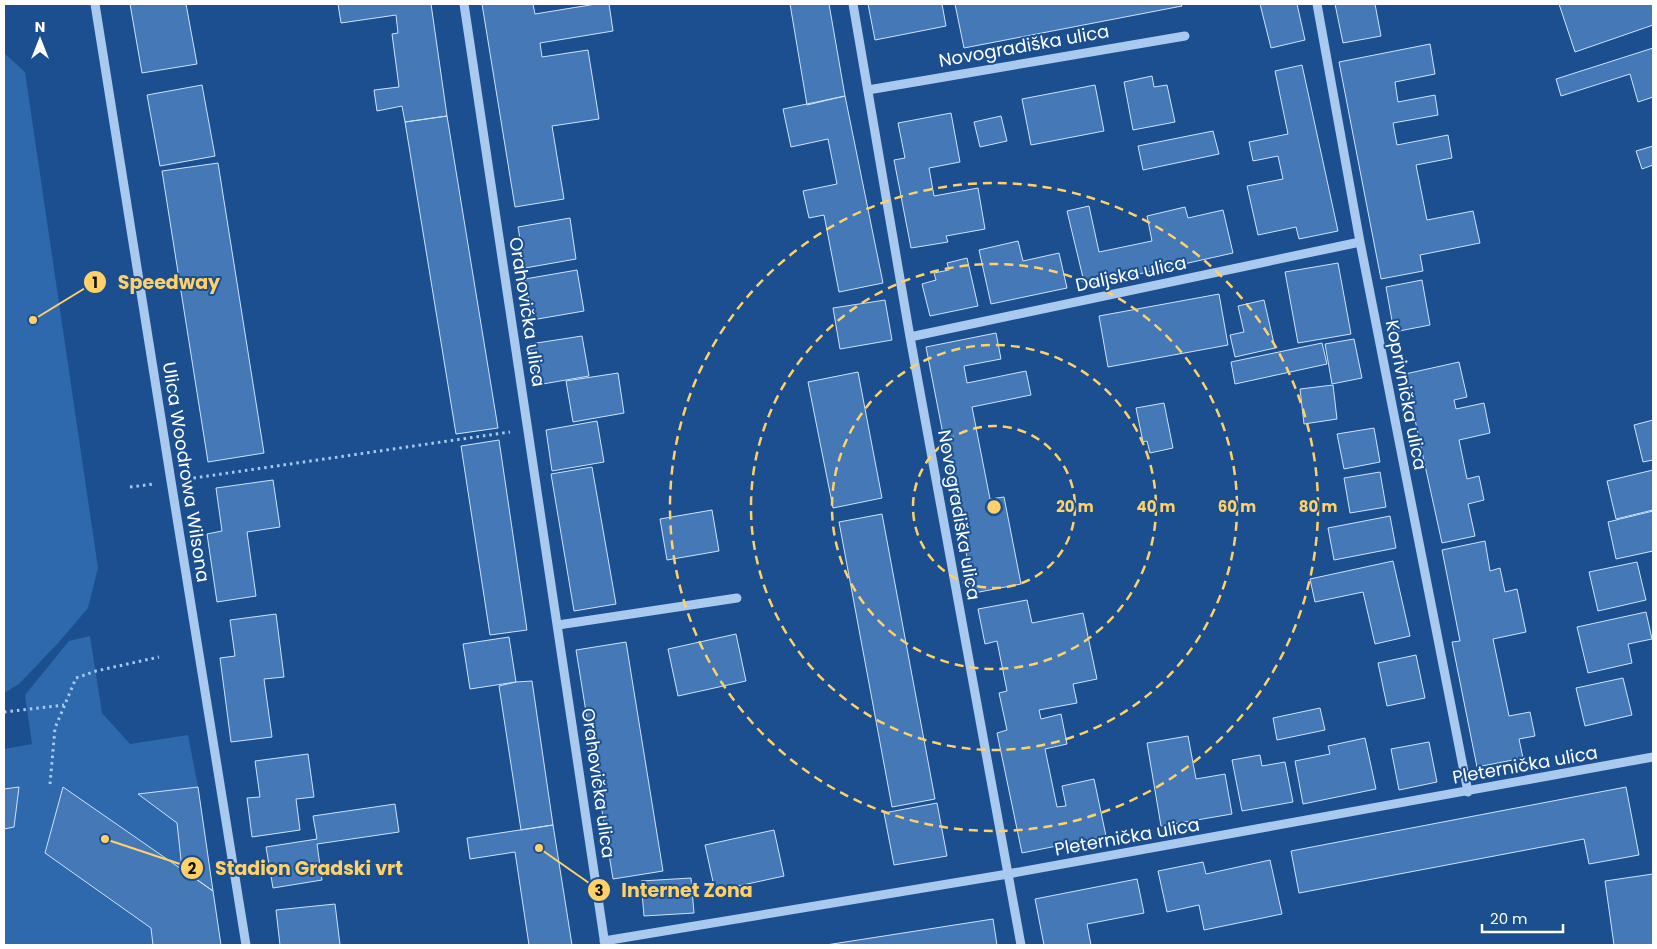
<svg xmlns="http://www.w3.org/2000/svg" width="1657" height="949" viewBox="0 0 1657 949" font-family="Poppins,sans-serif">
<rect width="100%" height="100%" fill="#1b4f8f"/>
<path fill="#2e69ad" d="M4 53 25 72 98 568 88 608 59 642 19 684 4 693Z
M90 636 102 713 130 744 188 735 198 787 221 945H4V749L32 744 25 695 69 641Z"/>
<path fill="#4478b7" stroke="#cfe3fa" d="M130 4H186L197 64 142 73Z
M338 4H431L447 116 405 122 402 106 377 111 374 90 399 87 392 34 398 33 396 15 341 23Z
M482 4H533L535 14 596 4H609L613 31 540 43 542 57 588 50 599 119 552 126 564 199 515 207Z
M790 4H829L845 96 807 105Z
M868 4H942L946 26 875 40Z
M955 4H1181L1182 6 964 48Z
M1260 4H1297L1305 40 1271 48Z
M1335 4H1375L1381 36 1343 43Z
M1559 4H1653V25L1575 52Z
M1430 44 1435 74 1395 82 1398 102 1435 95 1438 115 1393 123 1397 145 1448 135 1452 158 1416 165 1427 220 1473 211 1480 243 1420 255 1423 271 1381 279 1339 62Z
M1653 48V97L1638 102 1630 74 1561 96 1556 79Z
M1302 65 1338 231 1299 239 1296 227 1258 235 1247 186 1283 179 1278 156 1253 161 1249 142 1288 134 1275 71Z
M1152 76 1154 87 1167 85 1175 122 1133 130 1124 82Z
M202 85 215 156 160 166 147 95Z
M1095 85 1104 131 1031 145 1022 99Z
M845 96 883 283 839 292 824 215 809 218 803 191 837 184 828 139 791 147 783 109Z
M951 113 960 162 929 168 934 196 978 188 985 229 946 236 948 242 911 248 894 160 905 158 898 123Z
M447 116 498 428 456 434 405 122Z
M1001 116 1007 141 980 147 974 122Z
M1213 131 1219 154 1143 170 1138 146Z
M1653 146V165L1642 169 1636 151Z
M218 163 264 453 208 462 162 171Z
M1089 206 1099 252 1152 241 1147 216 1185 207 1188 218 1223 210 1233 253 1085 286 1067 211Z
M570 218 576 259 525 268 518 227Z
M1018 241 1023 261 1059 253 1067 288 991 304 979 250Z
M967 258 978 306 930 316 922 284 936 280 934 273 949 270 947 263Z
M1338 263 1351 334 1298 343 1285 272Z
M577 270 584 311 532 320 525 279Z
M1422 280 1430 325 1394 332 1386 287Z
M1219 294 1228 345 1108 367 1099 316Z
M885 300 892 340 840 349 833 308Z
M1264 300 1275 348 1235 357 1230 335 1244 332 1238 306Z
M996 333 1001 359 964 366 967 383 1026 371 1031 395 972 407 990 499 1004 497 1021 584 974 593 926 347Z
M582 336 589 376 537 385 530 344Z
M1354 339 1362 378 1332 384 1325 344Z
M1322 343 1327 364 1235 384 1231 362Z
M1459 362 1467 397 1454 400 1456 409 1484 403 1490 433 1459 440 1467 479 1479 476 1484 500 1468 504 1475 536 1442 543 1405 374Z
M858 372 882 498 833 508 808 382Z
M618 373 624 413 573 422 566 381Z
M1333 385 1337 419 1304 424 1300 389Z
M1164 403 1173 448 1150 453 1147 441 1143 442 1136 408Z
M1653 420V460L1643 462 1634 425Z
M597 421 604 462 552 471 546 430Z
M1374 428 1380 462 1344 469 1337 434Z
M499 440 527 630 490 635 461 446Z
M592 467 616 604 574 611 551 474Z
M1653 470V510L1616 519 1607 481Z
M1380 472 1386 507 1350 513 1344 478Z
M273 480 280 527 247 532 256 596 217 602 207 534 222 531 216 488Z
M712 510 719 551 667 560 660 519Z
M1653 511V551L1616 559 1608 522Z
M882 514 935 799 892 807 839 522Z
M1390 516 1396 548 1334 560 1328 528Z
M1485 541 1490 571 1500 568 1505 592 1517 589 1526 632 1493 639 1509 716 1530 712 1535 736 1519 739 1523 758 1477 767 1452 642 1460 641 1442 550Z
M1393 561 1410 636 1375 644 1363 592 1315 602 1310 579Z
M1637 562 1646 600 1598 611 1589 572Z
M1027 600 1032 623 1083 613 1097 679 1073 684 1077 703 1039 710 1041 719 1061 714 1067 744 1045 749 1057 807 1066 806 1062 786 1094 779 1106 836 1022 853 997 733 1007 730 999 693 1007 691 997 641 985 644 978 609Z
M1646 612 1652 639 1628 644 1632 663 1588 673 1577 627Z
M276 614 284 677 264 679 272 737 231 742 220 658 235 656 230 620Z
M736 634 746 681 678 696 668 649Z
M509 637 516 682 470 689 463 644Z
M626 642 663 871 613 879 576 650Z
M1416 655 1425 698 1387 706 1378 663Z
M1623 678 1632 715 1585 726 1576 688Z
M532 681 553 825 521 830 499 686 516 682Z
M1320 708 1325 730 1277 740 1273 718Z
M1188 736 1196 779 1225 774 1232 814 1161 826 1147 743Z
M1365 738 1376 789 1303 804 1295 761 1330 754 1328 746Z
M1429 742 1437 782 1399 790 1391 749Z
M308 754 314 797 296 799 300 830 252 837 247 798 260 797 255 761Z
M1260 755 1262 766 1285 762 1293 802 1242 811 1232 760Z
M19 787 14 827 4 829V789Z
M63 787 213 891 221 945H153L151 928 45 853Z
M198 787 213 891 182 869 177 823 138 794Z
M1626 787 1639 855 1589 864 1584 839 1299 893 1291 851Z
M937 803 947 856 894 865 884 813Z
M395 804 399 832 317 844 322 880 273 888 266 847 317 839 313 816Z
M553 825 572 945H529L515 852 470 859 467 838Z
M774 830 784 876 715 891 705 845Z
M1270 860 1282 914 1204 930 1199 905 1167 912 1158 871 1203 862 1206 874Z
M1653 874V945H1614L1605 881Z
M691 878 694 913 644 916 641 881Z
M1137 879 1144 913 1087 924 1091 945H1044L1035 899Z
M335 904 340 945H280L276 910Z
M993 919 997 945H826Z"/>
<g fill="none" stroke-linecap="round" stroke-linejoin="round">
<path stroke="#a9c9ee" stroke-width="3" stroke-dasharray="2.5 4" stroke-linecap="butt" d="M187 479 510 432
M130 487 154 484
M4 712 64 705
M50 784 55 728 76 678 96 671 159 657"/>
<path stroke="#a9c9ee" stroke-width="9" d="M95 4 171 481 246 945
M464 4 605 945
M853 4 910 337 1021 945
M1317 4 1360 242 1468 792
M868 90 1185 36
M910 337 1360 242
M558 625 737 598
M604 941 1008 874 1653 757"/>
</g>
<g fill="none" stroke="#ffd166" stroke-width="2.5" stroke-dasharray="9 6">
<circle cx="994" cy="507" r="81"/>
<circle cx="994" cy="507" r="162"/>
<circle cx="994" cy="507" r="243"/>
<circle cx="994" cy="507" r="324"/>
</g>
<g text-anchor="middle" stroke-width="4" stroke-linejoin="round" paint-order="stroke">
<g font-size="18" fill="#fff" stroke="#1b4f8f">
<text transform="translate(1024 46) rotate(-10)" y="6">Novogradiška ulica</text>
<text transform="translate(1131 274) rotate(-12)" y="6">Daljska ulica</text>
<text transform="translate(527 312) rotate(81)" y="6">Orahovička ulica</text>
<text transform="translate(1406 395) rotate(79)" y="6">Koprivnička ulica</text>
<text transform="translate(186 472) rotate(81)" y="6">Ulica Woodrowa Wilsona</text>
<text transform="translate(959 515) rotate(80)" y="6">Novogradiška ulica</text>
<text transform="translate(1525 765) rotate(-10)" y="6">Pleternička ulica</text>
<text transform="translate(598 783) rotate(82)" y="6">Orahovička ulica</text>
<text transform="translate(1127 837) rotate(-10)" y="6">Pleternička ulica</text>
</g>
</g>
<circle cx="994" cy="507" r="8" fill="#ffd166" stroke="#1b4f8f" stroke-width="2.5"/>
<g font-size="15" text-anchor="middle" font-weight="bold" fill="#ffd166" stroke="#1b4f8f" stroke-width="4" stroke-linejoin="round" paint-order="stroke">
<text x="1075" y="512">20 m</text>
<text x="1156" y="512">40 m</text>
<text x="1237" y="512">60 m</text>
<text x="1318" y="512">80 m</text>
</g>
<path fill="none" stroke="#ffd166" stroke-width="2" d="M33 320L95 282M105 839L192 868M539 848L599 890"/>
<g fill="#ffd166" stroke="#1b4f8f" stroke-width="2">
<circle cx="33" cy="320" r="5"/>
<circle cx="105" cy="839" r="5"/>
<circle cx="539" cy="848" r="5"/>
<circle cx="95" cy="282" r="12"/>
<circle cx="192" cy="868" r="12"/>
<circle cx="599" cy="890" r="12"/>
</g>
<g font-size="15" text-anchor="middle" font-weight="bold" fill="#111">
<text x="95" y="288">1</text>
<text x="192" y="874">2</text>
<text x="599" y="896">3</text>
</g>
<g font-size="19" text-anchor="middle" font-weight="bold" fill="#ffd166" stroke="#1b4f8f" stroke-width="4" stroke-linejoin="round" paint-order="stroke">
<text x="169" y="289">Speedway</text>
<text x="309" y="875">Stadion Gradski vrt</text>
<text x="687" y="897">Internet Zona</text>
</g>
<rect width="1657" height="949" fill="none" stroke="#ffffff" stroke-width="10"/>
<g transform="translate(40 40)" stroke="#1b4f8f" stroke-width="4" paint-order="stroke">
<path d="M0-4L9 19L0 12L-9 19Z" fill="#ffffff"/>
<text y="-8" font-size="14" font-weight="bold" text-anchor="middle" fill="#ffffff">N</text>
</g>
<path d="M1482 924v8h81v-8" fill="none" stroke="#ffffff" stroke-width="2.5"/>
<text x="1490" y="924" font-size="15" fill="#ffffff" stroke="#1b4f8f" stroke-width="4" paint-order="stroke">20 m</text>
</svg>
